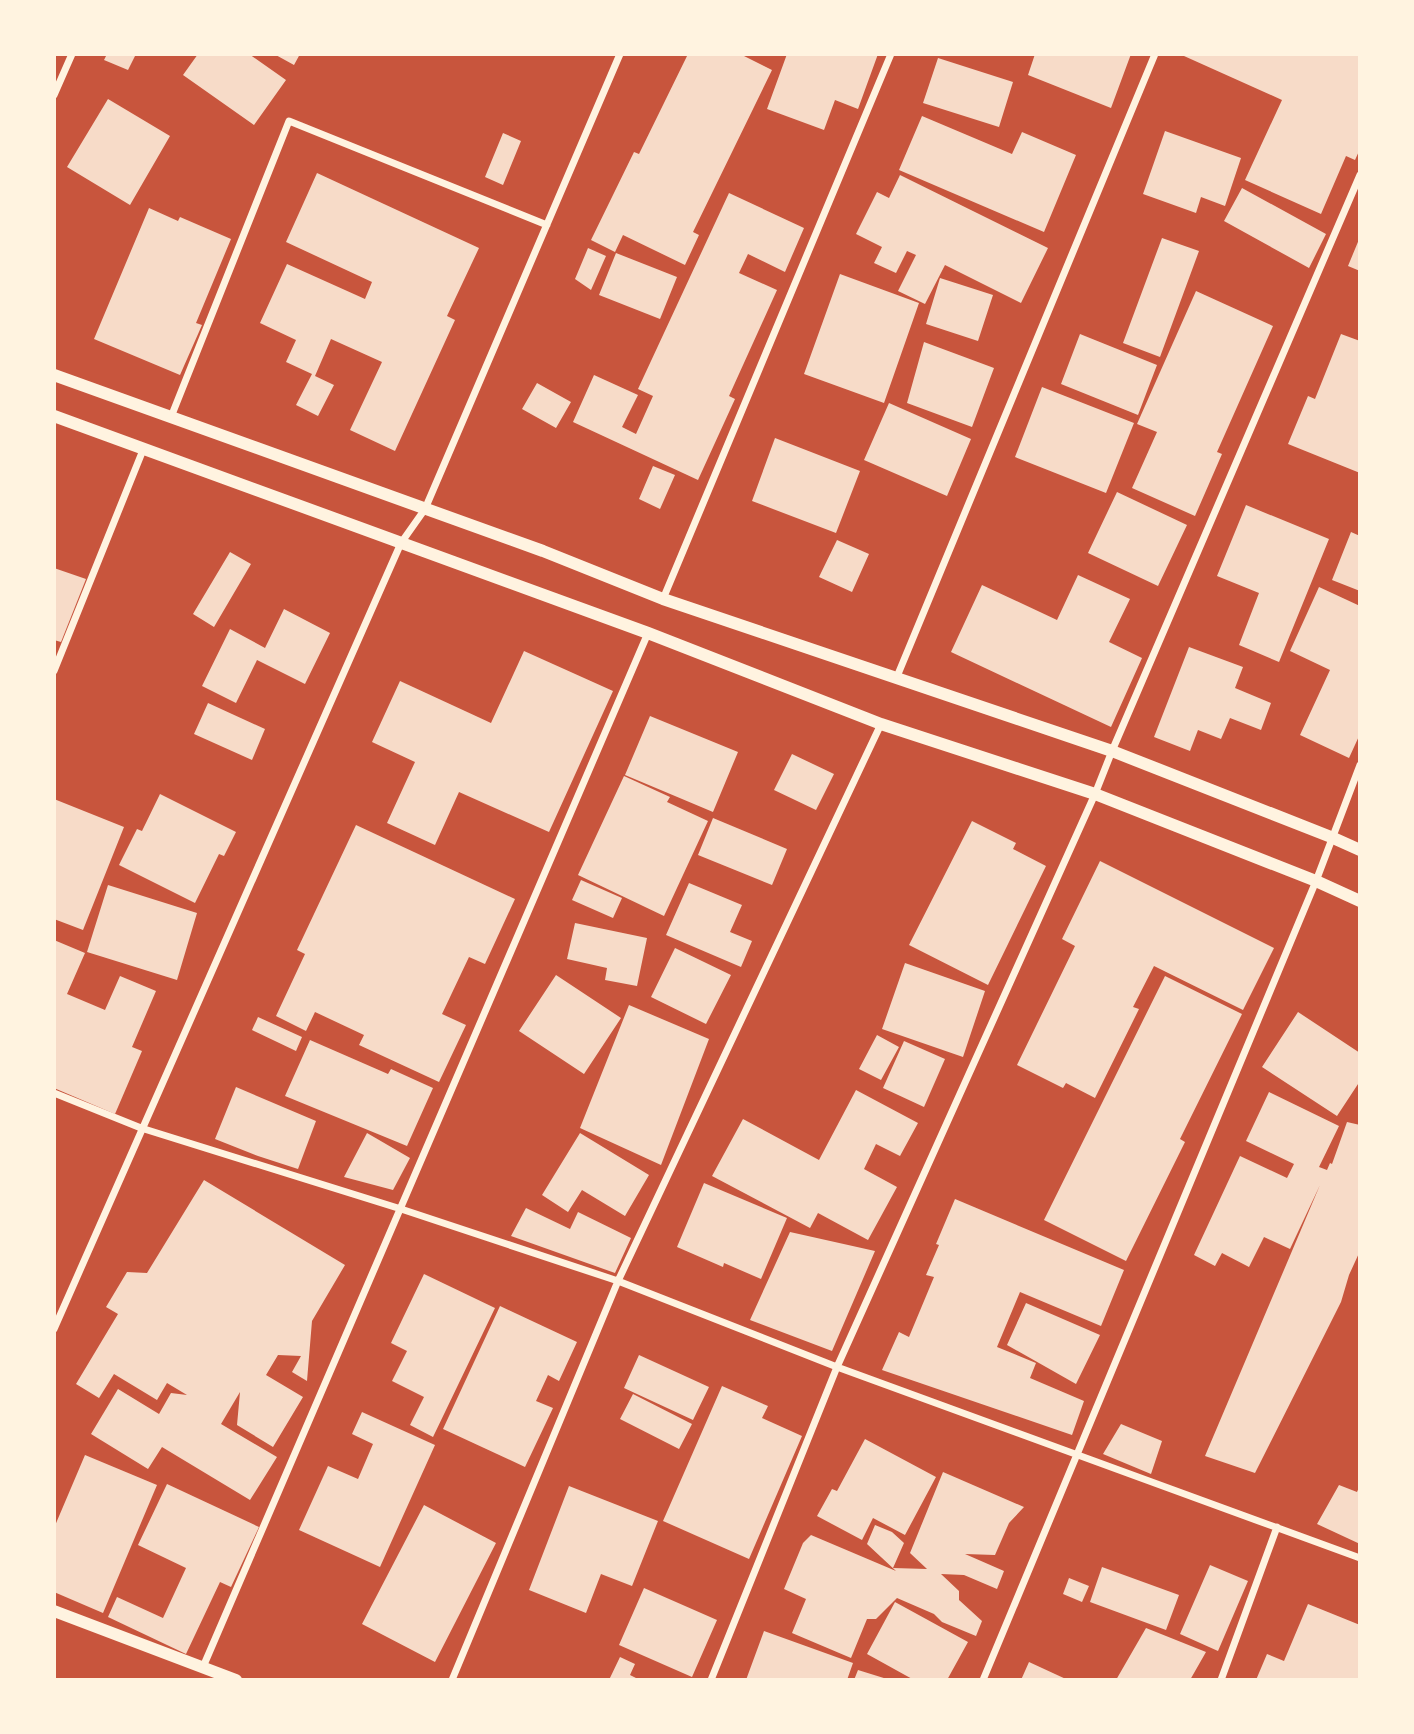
<svg xmlns="http://www.w3.org/2000/svg" width="1414" height="1734" viewBox="0 0 1414 1734" font-family="'Work Sans',sans-serif">
<rect width="100%" height="100%" fill="#c8553d"/>
<path fill="#f7dbc8" d="M107 54H136L128 70 104 60Z
M198 54H249L286 80 254 125 183 75Z
M274 54H300L294 65Z
M688 54H740L772 70 693 232 699 235 685 265 623 235 615 252 591 240 634 152 639 154Z
M787 54H878L858 109 835 100 824 130 767 109Z
M1035 54H1131L1111 108 1028 75Z
M1185 54H1360V149L1355 160 1346 156 1321 214 1245 180 1282 100 1184 56Z
M938 58 1013 82 999 127 923 103Z
M108 99 170 136 130 205 67 167Z
M922 116 1012 154 1022 132 1076 155 1044 232 899 170Z
M1165 131 1241 158 1225 206 1201 197 1196 213 1143 194Z
M503 133 521 141 503 185 485 177Z
M317 173 479 248 447 316 455 320 395 451 350 430 382 362 331 339 315 376 334 385 318 416 296 405 312 374 286 362 296 340 260 323 287 264 365 299 372 282 286 242Z
M900 175 1048 248 1021 303 945 265 925 304 898 291 916 255 907 251 896 273 874 263 882 247 856 234 877 192 889 198Z
M1242 188 1326 234 1309 268 1224 221Z
M729 193 804 228 785 272 748 254 739 273 777 290 729 396 735 399 698 480 573 422 594 375 638 395 622 427 636 434 653 396 638 389Z
M149 208 178 221 180 217 231 239 196 323 202 325 180 375 94 339Z
M1360 237V271L1348 266Z
M1162 238 1199 251 1160 357 1123 343Z
M588 248 606 256 591 290 575 279Z
M616 253 677 277 660 319 599 295Z
M840 274 919 303 884 403 804 374Z
M940 278 993 295 978 341 926 324Z
M1196 291 1273 326 1217 452 1222 454 1195 516 1132 488 1157 432 1137 424Z
M1080 334 1157 365 1138 415 1061 384Z
M1341 334 1360 341V473L1288 444 1308 396 1315 399Z
M924 342 994 368 972 427 907 403Z
M537 383 571 402 556 428 522 409Z
M1042 387 1134 423 1106 493 1015 457Z
M889 403 971 439 947 496 864 460Z
M775 438 860 471 836 533 752 501Z
M653 466 675 475 660 509 639 499Z
M1117 492 1187 525 1158 586 1088 553Z
M1246 505 1329 539 1279 662 1239 645 1259 593 1217 576Z
M1351 532 1360 536V591L1332 580Z
M837 540 869 554 852 592 819 577Z
M230 552 251 564 214 627 193 614Z
M54 568 86 579 61 642 54 640Z
M1078 575 1130 599 1109 642 1142 658 1111 727 951 652 982 585 1057 620Z
M1319 587 1360 606V734L1349 758 1300 735 1330 670 1290 651Z
M284 609 330 633 305 684 257 660 236 703 202 686 230 629 265 648Z
M1189 647 1243 667 1235 688 1271 703 1261 730 1230 718 1221 739 1198 730 1190 751 1154 737Z
M524 651 613 691 549 832 459 792 435 845 387 823 415 762 372 742 400 681 491 723Z
M208 703 265 729 252 760 194 734Z
M650 716 738 752 713 812 625 775Z
M792 754 834 774 816 810 774 790Z
M624 776 670 797 667 802 708 821 664 916 578 875Z
M160 794 236 832 224 856 219 854 195 903 119 865 137 829 142 831Z
M54 799 124 827 83 930 54 919Z
M713 818 787 849 772 885 698 855Z
M972 821 1016 843 1013 849 1046 866 988 985 909 945Z
M356 825 515 899 485 964 469 957 442 1014 466 1025 439 1082 359 1045 364 1035 315 1012 306 1031 276 1016 305 954 297 950Z
M1100 861 1274 948 1243 1010 1154 966 1133 1007 1139 1009 1095 1098 1066 1083 1063 1088 1017 1065 1075 946 1062 939Z
M581 880 622 898 613 918 572 900Z
M689 883 742 905 730 932 752 941 741 967 666 935Z
M108 885 197 913 177 980 87 952Z
M575 923 647 938 637 986 605 980 607 968 567 959Z
M54 940 85 953 67 994 105 1010 120 976 156 991 132 1047 142 1051 115 1114 54 1088Z
M675 948 731 975 706 1024 651 997Z
M905 963 985 991 963 1057 882 1029Z
M556 975 621 1018 584 1074 519 1031Z
M1165 976 1242 1014 1180 1139 1185 1142 1126 1261 1044 1220Z
M629 1005 709 1039 661 1165 580 1128Z
M1298 1012 1360 1053V1081L1337 1116 1262 1067Z
M258 1017 302 1037 296 1051 252 1030Z
M877 1035 899 1047 881 1080 859 1069Z
M310 1040 388 1074 391 1069 433 1088 407 1146 285 1096Z
M904 1041 945 1059 924 1107 883 1088Z
M236 1087 316 1121 298 1169 258 1156 215 1139Z
M856 1090 918 1123 900 1156 876 1144 864 1169 897 1187 868 1240 818 1213 810 1228 712 1176 743 1119 819 1160Z
M1269 1092 1339 1126 1319 1167 1327 1170 1330 1163 1332 1164 1347 1122 1360 1125V1251L1349 1275 1341 1302 1255 1473 1205 1456 1320 1185 1290 1249 1264 1237 1249 1267 1222 1253 1215 1266 1194 1255 1240 1156 1287 1178 1294 1164 1246 1141Z
M367 1133 410 1158 393 1190 344 1177Z
M580 1133 649 1175 625 1216 582 1190 568 1212 542 1195Z
M204 1180 345 1265 312 1321 307 1381 292 1372 301 1356 278 1355 266 1375 303 1397 273 1447 237 1425 240 1392 221 1424 277 1457 250 1500 162 1447 148 1469 91 1434 118 1389 159 1414 171 1393 187 1395 167 1383 157 1400 114 1374 99 1398 76 1384 118 1314 106 1307 127 1272 147 1273Z
M704 1183 787 1218 761 1279 724 1263 723 1267 677 1247Z
M955 1199 1124 1270 1101 1326 1020 1292 997 1347 1036 1363 1030 1378 1084 1401 1072 1435 882 1370 899 1332 909 1337 934 1277 926 1275 939 1245 936 1244Z
M526 1208 570 1229 578 1212 631 1238 615 1273 511 1236Z
M790 1232 875 1251 832 1351 750 1320Z
M424 1274 495 1308 433 1437 410 1425 424 1397 392 1381 407 1351 391 1343Z
M1026 1303 1100 1335 1076 1384 1007 1345Z
M500 1306 577 1342 559 1381 548 1375 536 1401 553 1408 525 1467 443 1429Z
M639 1355 709 1387 693 1420 624 1388Z
M722 1386 768 1406 762 1418 802 1436 749 1559 663 1521Z
M633 1394 692 1424 679 1449 620 1419Z
M362 1412 435 1445 380 1567 299 1530 328 1466 358 1479 373 1444 352 1434Z
M1121 1424 1162 1441 1151 1474 1103 1454Z
M865 1439 936 1477 905 1535 873 1518 862 1540 817 1516 832 1489 837 1491Z
M85 1455 157 1485 103 1613 54 1592V1528Z
M943 1472 1024 1507 1009 1523 995 1555 965 1554 1004 1571 997 1589 964 1575 941 1574 959 1591V1600L982 1621 976 1636 942 1622 934 1614 897 1598 876 1619H867L851 1658 792 1633 806 1599 784 1589 803 1543 811 1535 896 1571 867 1544 875 1525 892 1532 904 1543 893 1568 927 1569 910 1553Z
M167 1484 259 1527 231 1587 220 1582 186 1654 108 1617 117 1597 163 1618 186 1568 138 1545Z
M1339 1485 1357 1492 1360 1485V1544L1317 1524Z
M569 1486 658 1521 632 1586 601 1574 586 1613 529 1590Z
M424 1505 496 1543 435 1662 362 1624Z
M1210 1565 1248 1581 1218 1651 1180 1634Z
M1102 1567 1179 1595 1166 1630 1090 1602Z
M1069 1578 1089 1586 1082 1602 1063 1594Z
M644 1588 717 1620 692 1677 619 1645Z
M895 1602 968 1642 947 1680H914L867 1654Z
M1308 1604 1360 1625V1680H1256L1267 1654 1284 1661Z
M1146 1628 1206 1652 1190 1680H1116Z
M764 1631 853 1663 847 1680H746Z
M620 1657 635 1664 630 1675 640 1680H609Z
M1029 1662 1068 1680H1021Z
M858 1670 887 1679 886 1680H854Z"/>
<g fill="none" stroke-linecap="round" stroke-linejoin="round">
<path stroke="#fff3e0" stroke-width="7" d="M54 95 72 54
M171 417 289 121 547 225
M663 599 891 54
M54 671 143 450
M896 679 1155 54
M54 1093 141 1128 401 1209 618 1281 837 1367 1360 1558
M54 1329 401 543 425 509 620 54
M203 1667 648 633
M452 1680 618 1281 881 724
M711 1680 837 1367 1095 794 1112 751 1360 175
M983 1680 1316 881 1360 765
M1221 1680 1277 1527"/>
<path stroke="#fff3e0" stroke-width="12" d="M54 375 543 551 663 599 1112 751 1331 837 1360 850
M54 416 648 633 881 724 1095 794 1316 881 1360 901
M54 1611 236 1680"/>
</g>
<rect width="1414" height="1734" fill="none" stroke="#fff3e0" stroke-width="112"/>
</svg>
